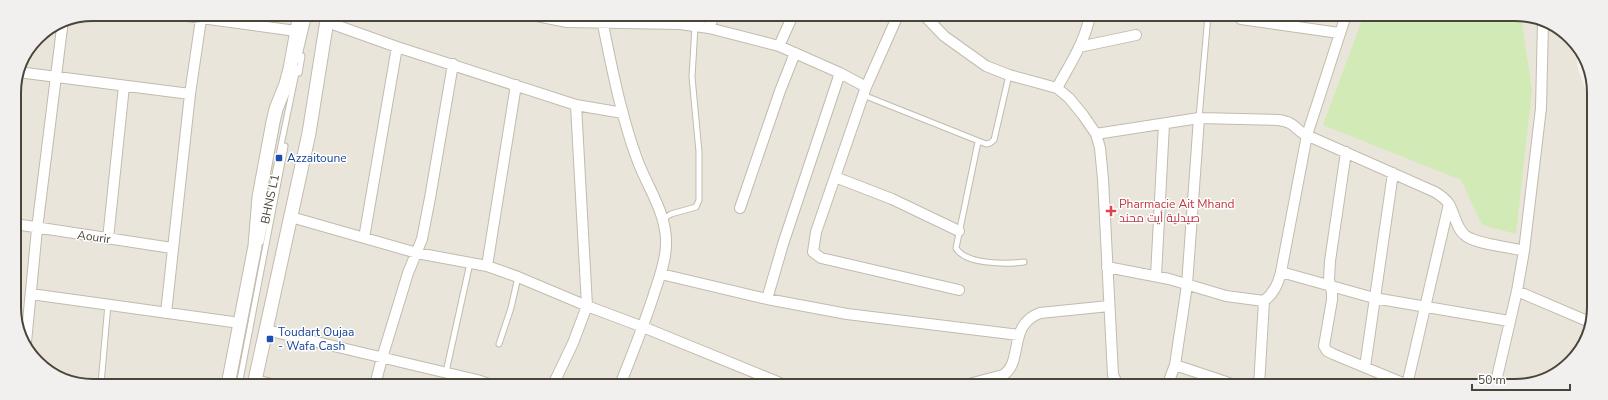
<svg xmlns="http://www.w3.org/2000/svg" width="1608" height="400" viewBox="0 0 1608 400" font-family="'Nunito Sans',Cairo,sans-serif">
<rect width="100%" height="100%" fill="#f6f3ec"/>
<path fill="#eae5da" d="M93 14 1531 16 1571 37 1578 51 1577 65 1592 110V323L1567 367 1520 386 77 384 37 363 16 323 14 88 20 62 37 37 63 20Z"/>
<path fill="#d2eab5" d="M1364 15 1521 16 1532 90 1516 234 1482 225 1461 180 1323 125Z"/>
<g fill="none" stroke-linecap="round" stroke-linejoin="round">
<g stroke="#c2bbae" stroke-width="7">
<path id="service" d="M298 60 309 14
M299 73 302 56
M863 95 986 144 990 143 994 140 1009 75
M1199 118 1208 15
M978 142 956 248C965 265 1008 264 1024 262
M663 219 671 214 696 207 699 200V152L692 77 695 26
M261 242 297 68
M499 344 511 308 518 277
M446 372 470 263
M101 384 108 304
M239 385 285 146"/>
</g>
<g stroke="#c2bbae" stroke-width="12">
<path id="minor" d="M172 14 296 31
M527 14 567 22 680 24 709 28 779 46 840 73 866 87
M601 15C611 63 620 113 637 159 647 187 667 213 666 244 666 261 659 278 654 294 644 325 632 355 620 385
M898 15 866 87 816 232 813 252 821 258 959 290
M924 15 944 36 986 66 1009 75 1057 88 1069 98 1083 115 1096 134 1100 148 1103 179 1113 375 1118 385
M1237 15 1241 19 1339 33
M327 22 397 47 576 105 623 113
M709 28 714 15
M779 46 793 15
M1079 47 1136 35
M18 72 190 94
M1057 88C1070 64 1085 42 1090 15
M1096 134 1199 118 1279 120C1295 123 1292 126 1304 134L1435 192C1440 195 1445 198 1449 204 1455 214 1456 229 1466 236 1476 244 1510 247 1524 251
M1346 152 1330 261 1329 280 1332 293V300L1324 346 1327 351 1333 354 1410 386
M835 177 892 199 959 231
M740 208 780 91 795 53
M291 217 417 253 487 266 518 277 587 306 643 327 785 385
M15 224 172 248
M364 238 397 47
M108 239 124 86
M487 266 516 85
M1107 267 1169 279 1226 296 1264 301C1274 293 1278 284 1281 272L1307 135 1346 15
M1281 272 1374 298 1509 321
M661 274 767 299 847 314 1019 335
M1156 276 1164 124
M1517 291 1592 323
M31 294 240 323
M767 299 783 244 840 73
M166 313 190 94 201 19
M266 330 477 380
M26 342 37 229 63 20
M1175 365 1238 386
M1365 367 1393 173
M255 380 276 385
M784 384 817 385
M375 385 382 358 408 273 422 239 430 198 453 64
M475 385 477 380 492 385
M553 385 573 343 587 306 576 105
M965 385 1003 375C1024 362 1007 325 1040 313L1109 306
M1407 385 1449 204
M1167 386 1175 365 1187 285 1199 118
M1259 386 1264 301
M1495 386 1517 291 1524 251 1541 108 1543 22"/>
</g>
<g stroke="#c2bbae" stroke-width="15">
<path id="tertiary" d="M228 385 255 246 259 197 273 122 276 109 286 84 290 69 300 14
M254 385 309 133 328 14"/>
</g>
<use href="#service" stroke="#fff" stroke-width="5"/>
<use href="#minor" stroke="#fff" stroke-width="10"/>
<use href="#tertiary" stroke="#fff" stroke-width="13"/>
</g>
<g fill="#1a4fb4" stroke="#fff" stroke-width="1.5">
<rect x="275" y="154" width="8" height="8" rx="2"/>
<rect x="266" y="335" width="8" height="8" rx="2"/>
</g>
<path fill="#e0444e" stroke="#fff" stroke-width="1.5" d="M1109 205h4v4h4v4h-4v4h-4v-4h-4v-4h4z"/>
<g text-anchor="middle" stroke-width="3" stroke-linejoin="round" paint-order="stroke">
<g font-size="12" fill="#164399" stroke="#fff" text-anchor="start">
<text x="287" y="162">Azzaitoune</text>
<text x="278" y="336">Toudart Oujaa<tspan x="278" dy="14">- Wafa Cash</tspan></text>
</g>
<g font-size="12" fill="#4b4439" stroke="#fff">
<text transform="translate(270 199) rotate(-78)" y="4">BHNS L1</text>
<text transform="translate(94 237) rotate(8)" y="4">Aourir</text>
</g>
<g font-size="12" fill="#be3a42" stroke="#fff" text-anchor="start">
<text x="1119" y="208">Pharmacie Ait Mhand<tspan x="1119" dy="14">صيدلية أيت محند</tspan></text>
</g>
</g>
<path d="M0 0H1608V400H0ZM93 21H1515A72 72 0 0 1 1587 93V307A72 72 0 0 1 1515 379H93A72 72 0 0 1 21 307V93A72 72 0 0 1 93 21Z" fill="#f1f0ef" fill-rule="evenodd"/>
<path fill="none" stroke="#4b4439" stroke-width="2" d="M93 21H1515A72 72 0 0 1 1587 93V307A72 72 0 0 1 1515 379H93A72 72 0 0 1 21 307V93A72 72 0 0 1 93 21Z"/>
<path d="M1472 384v6h98v-6" fill="none" stroke="#4b4439" stroke-width="2"/>
<text x="1478" y="384" font-size="12" fill="#4b4439" stroke="#ffffff" stroke-width="3" paint-order="stroke">50 m</text>
</svg>
